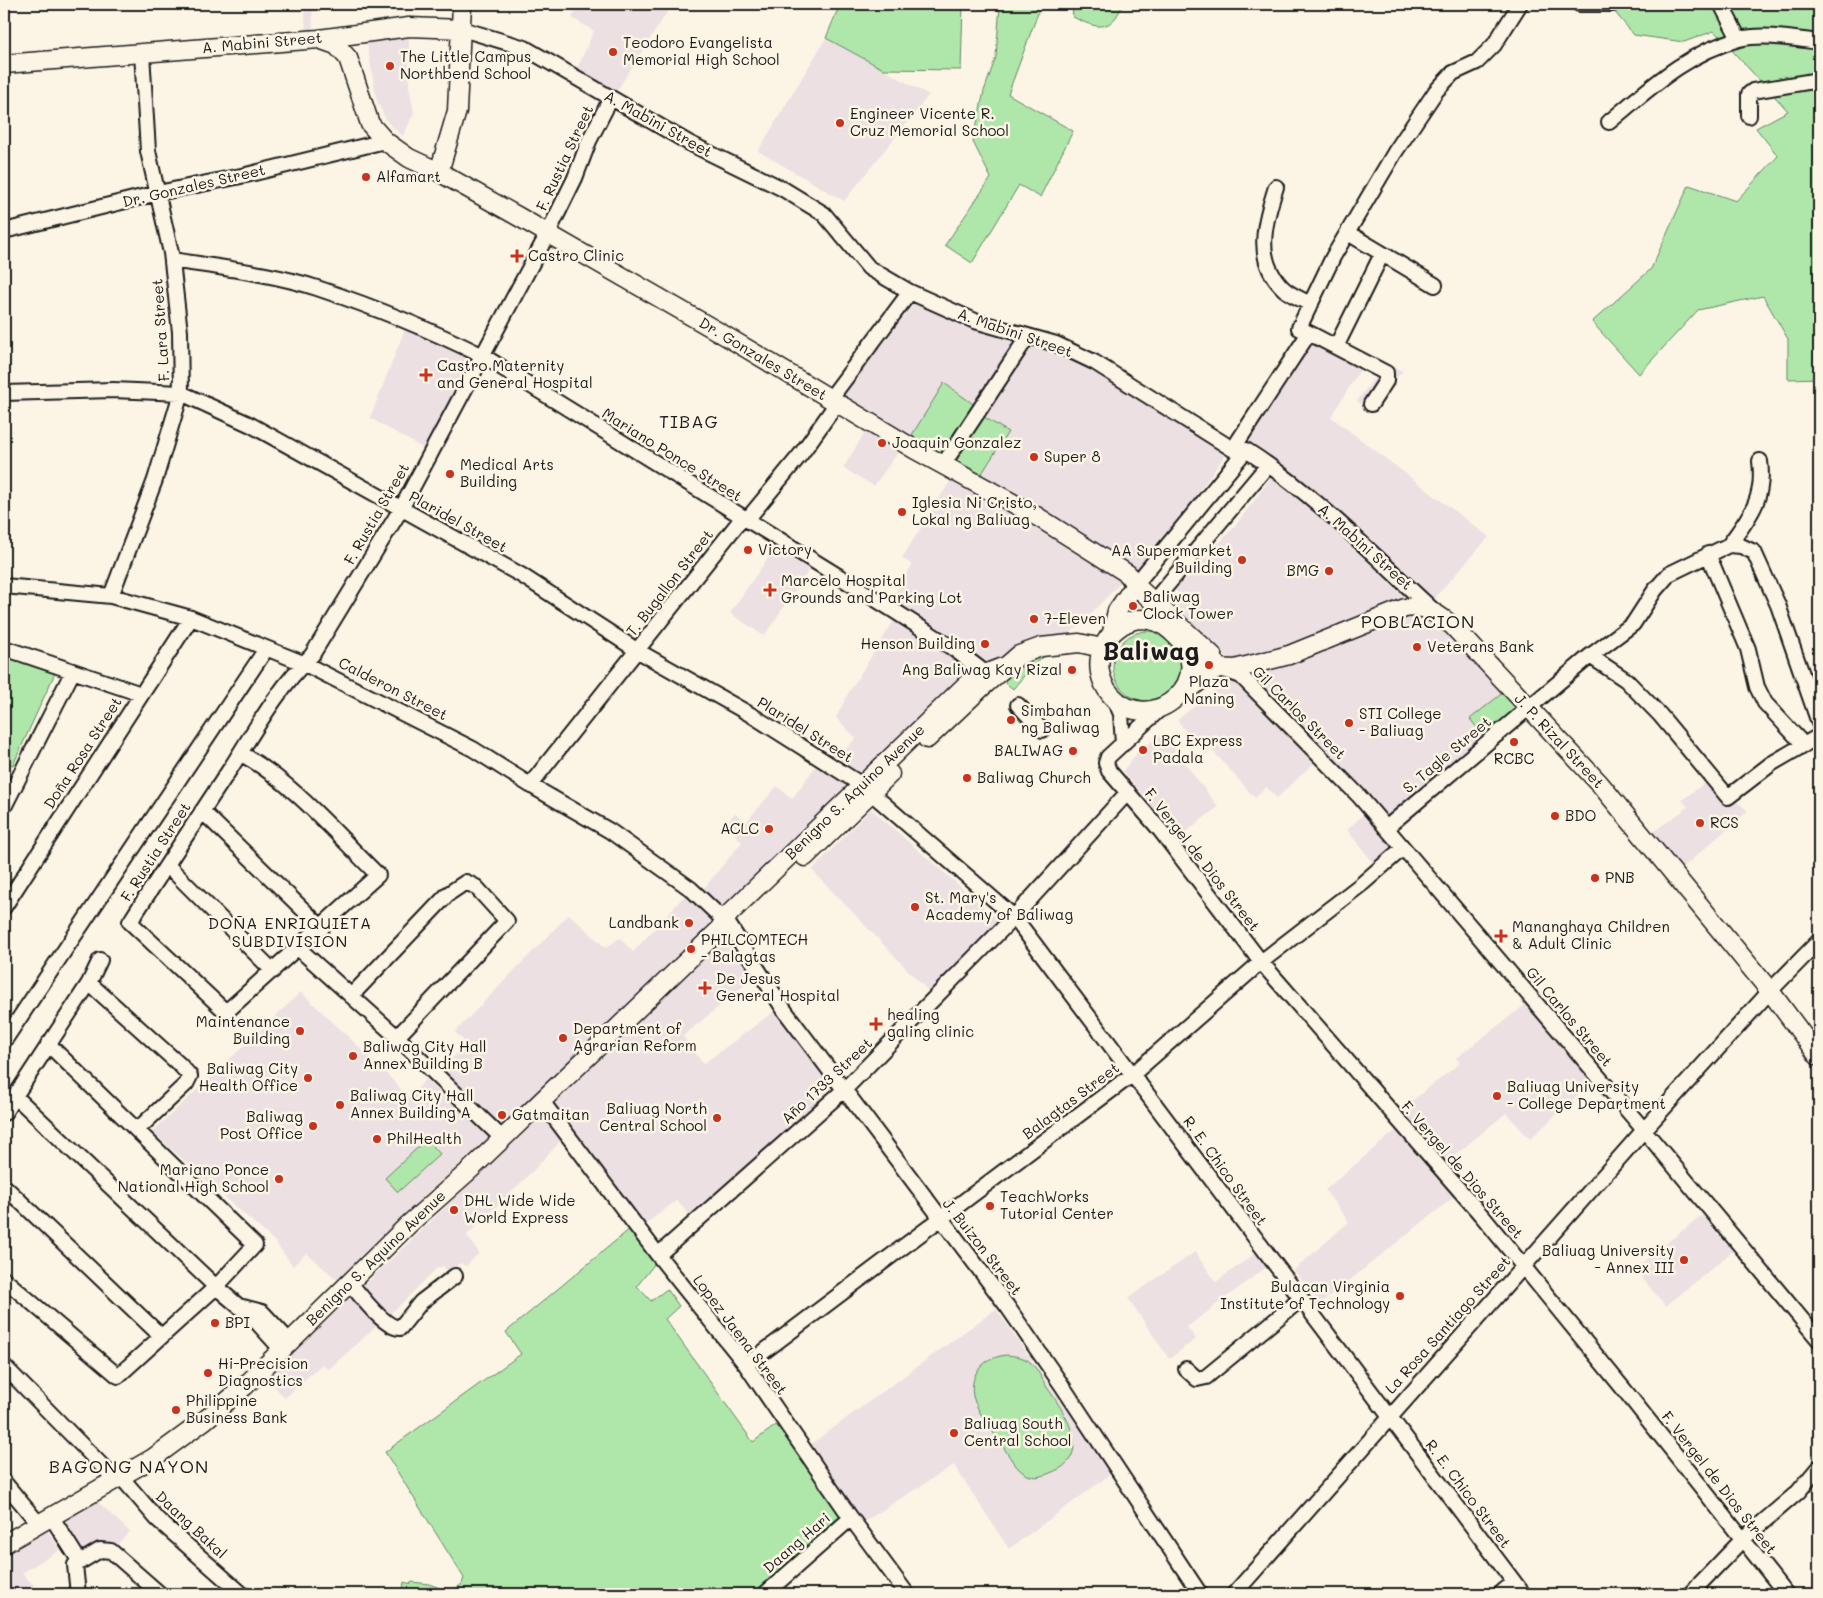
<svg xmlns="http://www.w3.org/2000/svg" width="1823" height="1598" viewBox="0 0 1823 1598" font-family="Mali,sans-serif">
<rect width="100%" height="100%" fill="#fcf5e5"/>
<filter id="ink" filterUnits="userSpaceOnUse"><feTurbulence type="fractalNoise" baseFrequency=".02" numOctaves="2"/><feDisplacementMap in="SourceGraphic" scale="10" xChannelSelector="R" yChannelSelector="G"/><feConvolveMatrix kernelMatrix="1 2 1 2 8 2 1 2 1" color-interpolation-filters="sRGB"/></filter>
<g filter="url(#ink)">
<path fill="#ece0e3" d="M304 4H312L313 31H306Z
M579 4H667L671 6 614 95 575 73 594 31 572 18Z
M409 32V86L414 113 403 136 387 122 377 101 366 38Z
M826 38 929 95 844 201 758 151Z
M918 298 1057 347 1229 450 1138 576 979 478 973 410 944 383 910 438 841 399Z
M407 324 475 357 426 450 370 418Z
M1308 327 1403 371 1368 409 1357 401 1377 374 1363 365 1331 417 1489 537 1437 595 1435 600 1241 436Z
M867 429 901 448 874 486 843 468Z
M1275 472 1381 570 1407 598 1306 642 1233 663 1172 606 1171 599 1178 593 1175 590 1235 526Z
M952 478 1011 509 1124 579 1078 627 1062 637 994 667 891 599 912 565 902 558Z
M776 546 811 567 764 636 730 613Z
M1408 615H1419L1438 622 1505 691 1487 740 1388 822 1246 674Z
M895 619 974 672 863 777 838 758 856 738 836 718 849 692Z
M1231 677 1237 678 1317 760 1277 798 1266 787 1255 798 1211 749 1205 755 1177 720Z
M1162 733 1218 807 1178 838 1123 771 1137 753Z
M818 763 851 784 723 913 700 893 742 842 725 824 735 813 746 822 777 786 792 799Z
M1710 779 1748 811 1680 870 1649 835 1688 807 1682 800Z
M871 809 1001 922 933 996 812 870Z
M1367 811 1399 846 1376 866 1347 830Z
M686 894 718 921 501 1129 440 1070 467 1044 455 1032 569 914 606 948 620 938 633 952Z
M723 937 756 976 683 1036 703 1064 780 1007 838 1089 691 1217 677 1200 643 1226 552 1105Z
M301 992 382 1069 410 1099 425 1079 493 1136 341 1283 306 1253 293 1266 275 1242 152 1132Z
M1530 1001 1593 1081 1530 1139 1506 1113 1442 1166 1398 1112 1460 1063 1456 1058Z
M545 1112 564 1137 533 1171 467 1235 479 1253 466 1266 460 1263 448 1272 443 1266 437 1268 399 1306 328 1370 322 1364 285 1398 267 1378Z
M1396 1130 1454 1197 1320 1304 1294 1270 1349 1222 1325 1190Z
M1702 1215 1733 1251 1666 1306 1634 1269Z
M1195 1252 1216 1282 1257 1252 1268 1266 1187 1327 1196 1339 1169 1359 1128 1298Z
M996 1309 1111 1474 1009 1549 954 1465 862 1523 807 1447Z
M97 1501 130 1532 112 1549 85 1563 62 1523Z
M46 1528 60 1550 22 1573 42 1594H4V1555Z"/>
<path fill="#afe7ab" stroke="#668264" d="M840 4H963L961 70 883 69 826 38Z
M1000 4H1034L1038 13 1008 94 1073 131 1040 197 1019 185 972 263 945 245 991 178 973 142 984 91 996 57Z
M1072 4H1123C1111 33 1097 29 1073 17Z
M1608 4H1819V378L1788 379V339L1763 296 1698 310 1639 374 1592 322 1651 269 1689 185 1736 201 1778 156 1756 128 1788 111 1714 31 1684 42 1634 35Z
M944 383 976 406 973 410 1008 432 979 478 910 438Z
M1113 666a35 35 0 1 1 70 0a35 35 0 1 1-70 0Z
M1037 653H1049L1033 665 1013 689 1001 679Z
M4 655 55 673 13 765 4 762Z
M1505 691 1522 710 1487 740 1470 719Z
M427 1139 440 1154 398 1192 385 1178Z
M631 1228 656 1262 637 1286 651 1301 667 1289 679 1306 665 1319 753 1442 779 1423 842 1514 754 1594H395L399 1589H403L404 1582 410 1584 412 1582 429 1584 451 1592 462 1584 464 1578 385 1452 521 1354 506 1332Z
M1007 1355C1013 1356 1020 1356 1025 1359 1035 1363 1041 1377 1046 1386 1060 1406 1093 1450 1059 1469 1050 1473 1039 1479 1030 1476 1016 1472 1008 1453 1000 1442 991 1429 977 1412 973 1396 969 1372 985 1357 1007 1355Z"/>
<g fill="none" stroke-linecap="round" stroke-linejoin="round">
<g stroke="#1c1c1c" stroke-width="18">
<path id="minor" d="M1579 4H1613
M1721 4 1739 39
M462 29 525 48 689 143 783 189 824 214 869 268 910 292 975 321 1056 344 1094 362 1242 455
M1749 116V94L1753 91 1819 80
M1609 122C1649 89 1686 53 1739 39 1764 33 1795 39 1819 42
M1276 187C1265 222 1253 260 1284 289 1291 295 1302 300 1311 304
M4 231 158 193 246 175 385 141
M1348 233 1435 285
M172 260C221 268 271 273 317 288 374 307 429 329 483 356L893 610 954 649 992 678
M1309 333 1386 373V381L1371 404
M1336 347 1382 254
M4 393 113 390 181 393 251 425 521 575 638 651 753 716 862 785 1014 917 1523 1594
M830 399 910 292
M1233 449 1309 333 1299 328 1333 257 1395 152 1436 91 1453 73 1477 62 1494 45 1520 4
M943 465 1028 336
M1729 545C1750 516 1765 499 1760 461
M1708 554 1748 649 1757 687 1765 703 1804 745
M1135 585 1246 450C1315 494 1373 555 1434 611
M4 586 111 596 191 618 303 663 473 749 530 785 610 831 691 889 729 925 785 1011 1007 1306 1061 1384 1200 1594
M111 596 155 480 181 393 180 332 171 253 148 151 142 53
M1153 602 1268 465
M4 648 141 694
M1590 656 1626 680 1660 715 1728 797 1771 764 1819 736
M1224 670 1241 676 1359 796 1644 1130 1819 1340
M1115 700 1121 714 1123 744
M1018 705 1042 730
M1161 708 1108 757 1106 763 1109 771 1160 830 1261 962 1483 1217 1626 1392 1786 1594
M240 753C293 782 335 833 378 875L226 1012 130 922C163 870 198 818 232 766 256 728 279 687 312 655L401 509 547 235 575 178 589 141 611 98
M530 785 739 522 750 516 801 454 837 403
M4 807 73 671
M202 811 322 928
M1386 828 1590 656 1633 624 1655 590 1669 574 1729 545 1741 546 1754 552 1778 605 1819 723
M167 865 273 971
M4 907 191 618
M298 948 397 1037 502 1138
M89 983 180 1065 190 1076 186 1084 137 1130
M351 996 448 894 466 882 476 887 507 921 397 1037
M4 1041 266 649
M15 1096 216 1287 254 1319 282 1350
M541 1100 658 1255 746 1365 851 1518 907 1594
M4 1113 89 983 100 960
M4 1186 161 1336
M658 1255 844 1090 1014 917 1128 792
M4 1279 118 1376 216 1287 255 1245 48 1044
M350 1283C361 1296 384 1328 400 1328L421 1302 455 1276
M243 1307 262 1312 290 1342
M746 1365 1133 1074 1261 962 1363 883 1403 848
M4 1366 115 1479
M1186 1369 1197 1379 1206 1377 1301 1299
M121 1477 157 1519 242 1594
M4 1482 38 1523
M51 1516 80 1562
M78 1594 75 1565 100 1550 111 1551 160 1594
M765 1594 851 1518
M1234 1594 1644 1130 1770 991 1819 941
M1500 1594 1514 1582
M1690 1594 1742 1540 1798 1492 1819 1467"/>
</g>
<g stroke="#1c1c1c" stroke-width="21">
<path id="major" d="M319 39 336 45 348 58 370 124 385 141 409 158 439 172 519 217 724 335 914 449 1038 517 1128 574 1135 585 1212 655 1217 668
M4 64 319 39 409 27 462 29
M439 172 457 111 462 4
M1139 619C1154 619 1162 623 1173 633 1224 676 1151 741 1111 695 1086 666 1104 625 1139 619Z
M1112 632 1117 611 1135 585
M1206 663 1217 668 1235 669 1289 655 1405 608C1426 604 1437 614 1453 626L1600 784 1770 991 1819 1057
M1183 690 1192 687 1217 668
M927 739 981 688 1019 655 1041 647 1079 643 1102 648
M805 857 890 774
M4 1544 153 1458 205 1420 245 1386 409 1224 471 1169 718 931 729 914 972 679 1003 667"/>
</g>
<use href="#minor" stroke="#fcf5e5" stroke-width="14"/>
<use href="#major" stroke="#fcf5e5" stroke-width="18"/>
</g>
</g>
<g fill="#c8321e" stroke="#fcf5e5" stroke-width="2">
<circle cx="613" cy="52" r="5"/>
<circle cx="390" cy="66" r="5"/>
<circle cx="840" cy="123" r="5"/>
<circle cx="366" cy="177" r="5"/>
<path d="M514.5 248.5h5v5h5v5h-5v5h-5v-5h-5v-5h5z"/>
<path d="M423.5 367.5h5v5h5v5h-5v5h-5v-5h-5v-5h5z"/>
<circle cx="882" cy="443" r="5"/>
<circle cx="1034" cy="457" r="5"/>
<circle cx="450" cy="474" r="5"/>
<circle cx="902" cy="512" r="5"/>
<circle cx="748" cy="550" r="5"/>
<circle cx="1242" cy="560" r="5"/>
<circle cx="1329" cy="571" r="5"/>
<path d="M767.5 582.5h5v5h5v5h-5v5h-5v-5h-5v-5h5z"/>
<circle cx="1133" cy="606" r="5"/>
<circle cx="1034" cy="619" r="5"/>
<circle cx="985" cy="644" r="5"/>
<circle cx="1417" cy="647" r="5"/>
<circle cx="1209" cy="665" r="5"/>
<circle cx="1072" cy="670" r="5"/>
<circle cx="1011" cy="720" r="5"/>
<circle cx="1349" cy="723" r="5"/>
<circle cx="1514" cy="742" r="5"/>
<circle cx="1143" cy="750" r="5"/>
<circle cx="1073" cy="751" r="5"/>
<circle cx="967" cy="778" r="5"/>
<circle cx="1555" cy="816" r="5"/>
<circle cx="1700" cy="823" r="5"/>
<circle cx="769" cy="829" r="5"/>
<circle cx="1595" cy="878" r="5"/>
<circle cx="915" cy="907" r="5"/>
<circle cx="689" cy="923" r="5"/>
<path d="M1498.5 928.5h5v5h5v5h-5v5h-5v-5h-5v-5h5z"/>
<circle cx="691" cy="949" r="5"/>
<path d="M702.5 980.5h5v5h5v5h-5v5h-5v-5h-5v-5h5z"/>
<path d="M873.5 1016.5h5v5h5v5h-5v5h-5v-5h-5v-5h5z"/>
<circle cx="300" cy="1031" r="5"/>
<circle cx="563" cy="1038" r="5"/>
<circle cx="353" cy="1056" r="5"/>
<circle cx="308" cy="1078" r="5"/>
<circle cx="1497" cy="1096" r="5"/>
<circle cx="340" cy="1105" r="5"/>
<circle cx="502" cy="1115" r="5"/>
<circle cx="717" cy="1118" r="5"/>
<circle cx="313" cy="1126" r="5"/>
<circle cx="377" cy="1139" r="5"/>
<circle cx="279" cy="1179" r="5"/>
<circle cx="990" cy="1206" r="5"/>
<circle cx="454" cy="1210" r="5"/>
<circle cx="1684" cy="1260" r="5"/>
<circle cx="1400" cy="1296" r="5"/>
<circle cx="215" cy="1323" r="5"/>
<circle cx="208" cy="1373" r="5"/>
<circle cx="176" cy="1410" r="5"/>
<circle cx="954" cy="1433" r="5"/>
</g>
<g text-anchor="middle" stroke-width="5" stroke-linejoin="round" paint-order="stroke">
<g font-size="15" fill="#1c1c1c" stroke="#fcf5e5">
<text transform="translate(262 43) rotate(-5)" y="5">A. Mabini Street</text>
<text transform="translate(658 124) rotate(29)" y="5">A. Mabini Street</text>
<text transform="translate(565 158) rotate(-65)" y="5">F. Rustia Street</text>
<text transform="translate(194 186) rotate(-13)" y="5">Dr. Gonzales Street</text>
<text transform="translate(161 330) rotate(-94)" y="5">F. Lara Street</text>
<text transform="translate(1015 333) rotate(19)" y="5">A. Mabini Street</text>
<text transform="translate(763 359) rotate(31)" y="5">Dr. Gonzales Street</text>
<text transform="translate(672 455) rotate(32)" y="5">Mariano Ponce Street</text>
<text transform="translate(377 514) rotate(-60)" y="5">F. Rustia Street</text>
<text transform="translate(458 522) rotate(29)" y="5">Plaridel Street</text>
<text transform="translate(1365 547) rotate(42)" y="5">A. Mabini Street</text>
<text transform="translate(670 583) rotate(-52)" y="5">T. Bugallon Street</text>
<text transform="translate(393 689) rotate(27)" y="5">Calderon Street</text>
<text transform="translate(1299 713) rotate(45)" y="5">Gil Carlos Street</text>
<text transform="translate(805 730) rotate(32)" y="5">Plaridel Street</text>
<text transform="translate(1559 741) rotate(47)" y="5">J. P. Rizal Street</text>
<text transform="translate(83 753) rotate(-57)" y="5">Doña Rosa Street</text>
<text transform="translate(1447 755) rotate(-40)" y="5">S. Tagle Street</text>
<text transform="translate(855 792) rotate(-44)" y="5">Benigno S. Aquino Avenue</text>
<text transform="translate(156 852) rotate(-57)" y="5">F. Rustia Street</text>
<text transform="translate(1202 860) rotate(52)" y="5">F. Vergel de Dios Street</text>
<text transform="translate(1569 1017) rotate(50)" y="5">Gil Carlos Street</text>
<text transform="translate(827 1081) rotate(-43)" y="5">Año 1733 Street</text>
<text transform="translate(1071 1101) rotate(-37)" y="5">Balagtas Street</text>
<text transform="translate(1462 1170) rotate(49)" y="5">F. Vergel de Dios Street</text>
<text transform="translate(1225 1171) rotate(54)" y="5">R. E. Chico Street</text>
<text transform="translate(982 1247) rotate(52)" y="5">J. Buizon Street</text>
<text transform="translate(376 1258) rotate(-44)" y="5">Benigno S. Aquino Avenue</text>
<text transform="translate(1448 1325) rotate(-48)" y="5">La Rosa Santiago Street</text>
<text transform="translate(740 1335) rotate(53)" y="5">Lopez Jaena Street</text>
<text transform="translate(1719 1483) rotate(52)" y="5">F. Vergel de Dios Street</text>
<text transform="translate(1468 1494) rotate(53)" y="5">R. E. Chico Street</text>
<text transform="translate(191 1525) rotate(43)" y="5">Daang Bakal</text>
<text transform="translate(797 1543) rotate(-41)" y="5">Daang Hari</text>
</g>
<g font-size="15" fill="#1c1c1c" stroke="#fcf5e5" text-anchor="start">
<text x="623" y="48">Teodoro Evangelista<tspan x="623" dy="17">Memorial High School</tspan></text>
<text x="400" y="62">The Little Campus<tspan x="400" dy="17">Northbend School</tspan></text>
<text x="850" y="119">Engineer Vicente R.<tspan x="850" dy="17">Cruz Memorial School</tspan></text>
<text x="376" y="182">Alfamart</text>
<text x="528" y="261">Castro Clinic</text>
<text x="437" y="371">Castro Maternity<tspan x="437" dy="17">and General Hospital</tspan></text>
<text x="892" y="448">Joaquin Gonzalez</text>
<text x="1044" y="462">Super 8</text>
<text x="460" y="470">Medical Arts<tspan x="460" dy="17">Building</tspan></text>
<text x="912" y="508">Iglesia Ni Cristo,<tspan x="912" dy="17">Lokal ng Baliuag</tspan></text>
<text x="758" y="555">Victory</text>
<text x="1232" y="556" text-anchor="end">AA Supermarket<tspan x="1232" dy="17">Building</tspan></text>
<text x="1319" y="576" text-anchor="end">BMG</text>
<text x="781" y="586">Marcelo Hospital<tspan x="781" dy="17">Grounds and Parking Lot</tspan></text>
<text x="1143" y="602">Baliwag<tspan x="1143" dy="17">Clock Tower</tspan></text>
<text x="1044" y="624">7-Eleven</text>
<text x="975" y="649" text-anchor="end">Henson Building</text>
<text x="1427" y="652">Veterans Bank</text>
<text x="1062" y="675" text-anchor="end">Ang Baliwag Kay Rizal</text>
<text x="1209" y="687" text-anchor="middle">Plaza<tspan x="1209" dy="17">Naning</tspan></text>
<text x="1021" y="716">Simbahan<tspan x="1021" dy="17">ng Baliwag</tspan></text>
<text x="1359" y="719">STI College<tspan x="1359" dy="17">- Baliuag</tspan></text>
<text x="1153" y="746">LBC Express<tspan x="1153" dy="17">Padala</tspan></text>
<text x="1063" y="756" text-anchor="end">BALIWAG</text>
<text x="1514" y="764" text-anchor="middle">RCBC</text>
<text x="977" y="783">Baliwag Church</text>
<text x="1565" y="821">BDO</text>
<text x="1710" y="828">RCS</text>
<text x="759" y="834" text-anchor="end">ACLC</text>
<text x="1605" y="883">PNB</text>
<text x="925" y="903">St. Mary's<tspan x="925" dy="17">Academy of Baliwag</tspan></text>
<text x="679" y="928" text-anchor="end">Landbank</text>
<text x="1512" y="932">Mananghaya Children<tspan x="1512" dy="17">&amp; Adult Clinic</tspan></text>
<text x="701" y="945">PHILCOMTECH<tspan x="701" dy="17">- Balagtas</tspan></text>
<text x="716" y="984">De Jesus<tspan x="716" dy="17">General Hospital</tspan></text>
<text x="887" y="1020">healing<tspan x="887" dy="17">galing clinic</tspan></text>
<text x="290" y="1027" text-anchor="end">Maintenance<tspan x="290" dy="17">Building</tspan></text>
<text x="573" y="1034">Department of<tspan x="573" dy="17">Agrarian Reform</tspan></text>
<text x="363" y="1052">Baliwag City Hall<tspan x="363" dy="17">Annex Building B</tspan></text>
<text x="298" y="1074" text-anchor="end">Baliwag City<tspan x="298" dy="17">Health Office</tspan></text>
<text x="1507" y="1092">Baliuag University<tspan x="1507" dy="17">- College Department</tspan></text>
<text x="350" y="1101">Baliwag City Hall<tspan x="350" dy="17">Annex Building A</tspan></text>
<text x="707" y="1114" text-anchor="end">Baliuag North<tspan x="707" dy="17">Central School</tspan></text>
<text x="512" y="1120">Gatmaitan</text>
<text x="303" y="1122" text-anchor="end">Baliwag<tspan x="303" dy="17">Post Office</tspan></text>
<text x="387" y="1144">PhilHealth</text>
<text x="269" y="1175" text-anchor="end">Mariano Ponce<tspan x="269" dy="17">National High School</tspan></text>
<text x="1000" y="1202">TeachWorks<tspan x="1000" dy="17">Tutorial Center</tspan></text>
<text x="464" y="1206">DHL Wide Wide<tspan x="464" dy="17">World Express</tspan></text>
<text x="1674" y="1256" text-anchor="end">Baliuag University<tspan x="1674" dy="17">- Annex III</tspan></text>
<text x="1390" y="1292" text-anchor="end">Bulacan Virginia<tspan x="1390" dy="17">Institute of Technology</tspan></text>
<text x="225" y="1328">BPI</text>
<text x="218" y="1369">Hi-Precision<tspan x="218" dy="17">Diagnostics</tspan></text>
<text x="186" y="1406">Philippine<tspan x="186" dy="17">Business Bank</tspan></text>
<text x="964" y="1429">Baliuag South<tspan x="964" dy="17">Central School</tspan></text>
</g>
<g font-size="16" letter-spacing="1" fill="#1c1c1c" stroke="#fcf5e5">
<text x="290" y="929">DOÑA ENRIQUIETA<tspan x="290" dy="18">SUBDIVISION</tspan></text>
</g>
<g font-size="18" letter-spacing="1" fill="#1c1c1c" stroke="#fcf5e5">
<text x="689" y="428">TIBAG</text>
<text x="1418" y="628">POBLACION</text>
<text x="129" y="1473">BAGONG NAYON</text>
</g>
<g font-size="25" font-weight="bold" fill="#1c1c1c" stroke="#fcf5e5">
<text x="1151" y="660">Baliwag</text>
</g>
</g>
<rect width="1823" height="1598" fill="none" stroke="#fcf5e5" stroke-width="20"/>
<rect x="10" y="10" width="1803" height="1578" fill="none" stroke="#1c1c1c" stroke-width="2" filter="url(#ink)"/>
</svg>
